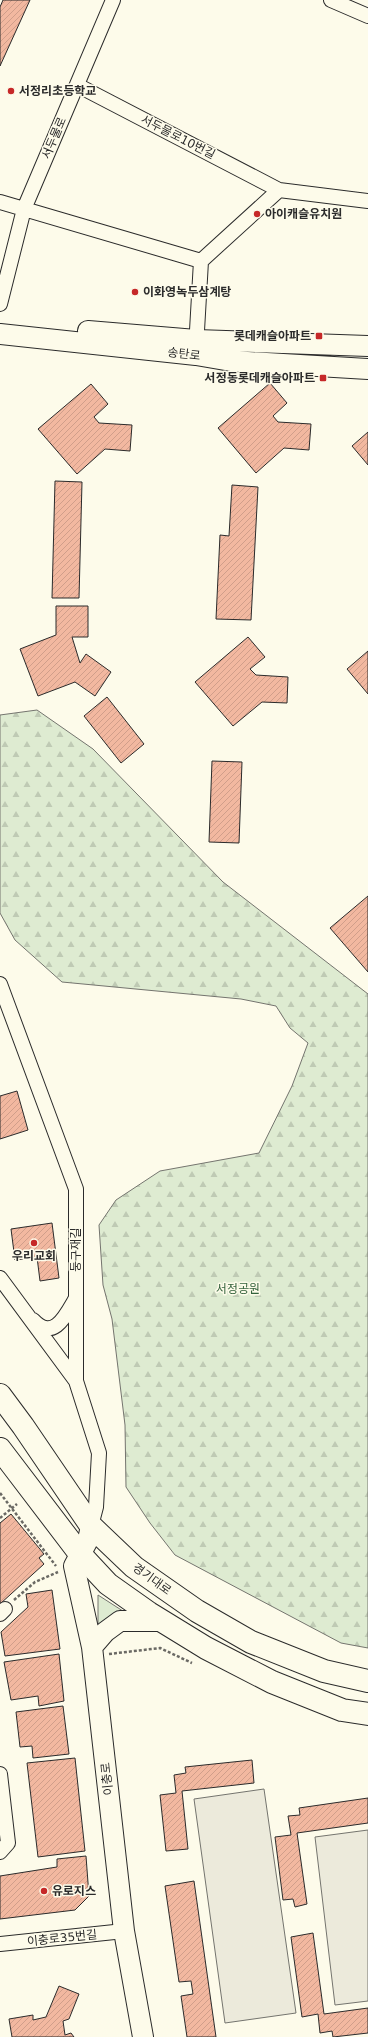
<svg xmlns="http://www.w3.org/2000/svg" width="368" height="2037" viewBox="0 0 368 2037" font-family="'DejaVu Sans','Noto Sans KR',sans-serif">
<defs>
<pattern id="forest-firs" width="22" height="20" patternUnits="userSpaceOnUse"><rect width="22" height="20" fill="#deebd1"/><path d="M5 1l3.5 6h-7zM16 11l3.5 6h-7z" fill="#bfcab4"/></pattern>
<pattern id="building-hatch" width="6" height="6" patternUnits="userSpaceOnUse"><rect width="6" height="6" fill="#f2b8a0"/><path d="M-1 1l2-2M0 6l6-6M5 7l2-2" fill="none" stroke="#d09e8a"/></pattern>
</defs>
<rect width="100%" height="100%" fill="#fdfbea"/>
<path fill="#deebd1" stroke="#74746e" d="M98 1595 126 1613 98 1627Z"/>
<path fill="url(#forest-firs)" stroke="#74746e" d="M37 710 93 749 223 882 368 994V1648L341 1643 175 1555 150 1523 126 1487 125 1425 112 1319 103 1285 99 1225 116 1200 160 1171 259 1153 292 1086 308 1043 290 1028 276 1006 241 999 62 982 15 940 0 913V715Z"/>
<path fill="#eceadb" stroke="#74746e" d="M264 1789 296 2013 225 2023 194 1799Z
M368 1830V2001L335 2005 315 1837Z"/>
<path fill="url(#building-hatch)" stroke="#2b2b2b" d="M3 0H30L0 66V7Z
M270 383 287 403 273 416 278 422 311 424 309 450 284 448 256 473 218 428Z
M91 384 108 404 94 417 99 423 132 425 130 451 105 449 77 474 38 429Z
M368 432V465L352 446Z
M55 481 82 482 79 598H52Z
M232 485 258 487 251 620 216 619 220 535 229 536Z
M56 606H88V637H72L80 663 86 654 111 672 95 696 75 682 38 696 20 649 56 635Z
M248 637 265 657 250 669 256 675 288 677 287 703 262 702 233 726 195 682Z
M368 651V694L347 669Z
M107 697 144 744 121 763 84 716Z
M212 761 242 762 239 843 209 842Z
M368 896V972L330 928Z
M17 1091 28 1130 0 1139V1096Z
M52 1223 59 1278 40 1281 37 1257 15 1260 11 1229Z
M11 1514 44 1554 39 1558 44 1564 0 1604V1523Z
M52 1590 60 1649 5 1656 1 1632 28 1607 26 1594Z
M59 1654 64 1701 39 1706 38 1696 11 1700 4 1662Z
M63 1706 69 1754 33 1758 32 1746 20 1747 16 1712Z
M75 1758 85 1851 38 1857 27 1763Z
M252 1760 254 1783 182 1791 188 1849 166 1851 160 1795 176 1793 174 1775 186 1773 185 1767Z
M368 1798V1823L297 1833 307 1904 295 1907 293 1899 283 1900 275 1837 291 1835 288 1816 300 1815 299 1808Z
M86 1856 89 1896 75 1910 0 1919V1876L57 1867V1859Z
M194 1881 216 2037H187L181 1996 193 1994 191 1981 179 1982 165 1886Z
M313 1933 324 2014 368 2008V2033L333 2037 332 2031 320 2033 318 2014 302 2017 291 1937Z
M59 1986 79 1994 69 2019 63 2021 65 2035 71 2033 74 2037H12L9 2019 33 2015V2020L46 2017Z"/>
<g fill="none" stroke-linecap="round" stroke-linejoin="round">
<g stroke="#2b2b2b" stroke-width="16">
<path id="street" d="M331 0 368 16
M77 85 279 190
M0 202 201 261
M201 261 279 190 368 201
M0 304 24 209 113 0
M196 348 201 261
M0 984 76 1189V1381L99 1453 96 1507 91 1526
M0 1278 76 1381
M33 1320C54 1342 66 1315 76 1298
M0 1614 5 1609
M0 1774 8 1843 0 1852
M0 1944 124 1931"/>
</g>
<g stroke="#2b2b2b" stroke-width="22">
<path id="secondary" d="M88 331 196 340 368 346
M0 334 196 355 231 361 368 369
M91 1526 88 1540 74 1566 92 1647 124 1931 143 2037
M92 1647 105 1632 120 1621H162"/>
</g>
<g stroke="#2b2b2b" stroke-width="24">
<path id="primary" d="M0 1395 23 1426 91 1526 134 1567 197 1611 251 1642 324 1671 368 1681
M0 1449 80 1554 108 1584 149 1613 206 1648 272 1682 342 1710 368 1714"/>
</g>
<path stroke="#6a6964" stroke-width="2.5" stroke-dasharray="3 2" stroke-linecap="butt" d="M0 1493 56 1566
M0 1518 17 1504
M14 1600 35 1582 58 1572
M109 1654 160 1648 192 1663"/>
<use href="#street" stroke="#fdfbea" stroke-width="14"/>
<use href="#secondary" stroke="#fdfbea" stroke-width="20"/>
<use href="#primary" stroke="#fdfbea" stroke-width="22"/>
</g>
<g fill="#c62828" stroke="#fdfbea" stroke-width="1.5">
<circle cx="11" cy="91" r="4"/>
<circle cx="257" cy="214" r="4"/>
<circle cx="135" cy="292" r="4"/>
<rect x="315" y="332" width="8" height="8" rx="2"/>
<rect x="319" y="374" width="8" height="8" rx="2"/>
<circle cx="34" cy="1243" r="4"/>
<circle cx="44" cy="1891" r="4"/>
</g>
<g text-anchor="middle" stroke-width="3" stroke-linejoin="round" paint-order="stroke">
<g font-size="12" font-weight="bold" fill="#2b2b2b" stroke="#fdfbea" text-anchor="start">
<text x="19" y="95">서정리초등학교</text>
<text x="265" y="218">아이캐슬유치원</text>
<text x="143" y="296">이화영녹두삼계탕</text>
<text x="311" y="340" text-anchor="end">롯데캐슬아파트</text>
<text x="315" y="382" text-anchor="end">서정동롯데캐슬아파트</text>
<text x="34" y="1260" text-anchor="middle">우리교회</text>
<text x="52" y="1895">유로지스</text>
</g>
<g font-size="12" fill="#2b2b2b" stroke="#fdfbea">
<text transform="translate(178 137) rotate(27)" y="4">서두물로10번길</text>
<text transform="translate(54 138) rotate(-67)" y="4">서두물로</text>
<text transform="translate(184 354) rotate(7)" y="4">송탄로</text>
<text transform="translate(76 1250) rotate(-90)" y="4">둥구재길</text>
<text transform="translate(152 1579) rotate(36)" y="4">경기대로</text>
<text transform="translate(107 1779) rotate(-96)" y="4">이충로</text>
<text transform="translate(62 1938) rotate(-6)" y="4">이충로35번길</text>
</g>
<g font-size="12" fill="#34623c" stroke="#fdfbea">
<text x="238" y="1293">서정공원</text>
</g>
</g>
</svg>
